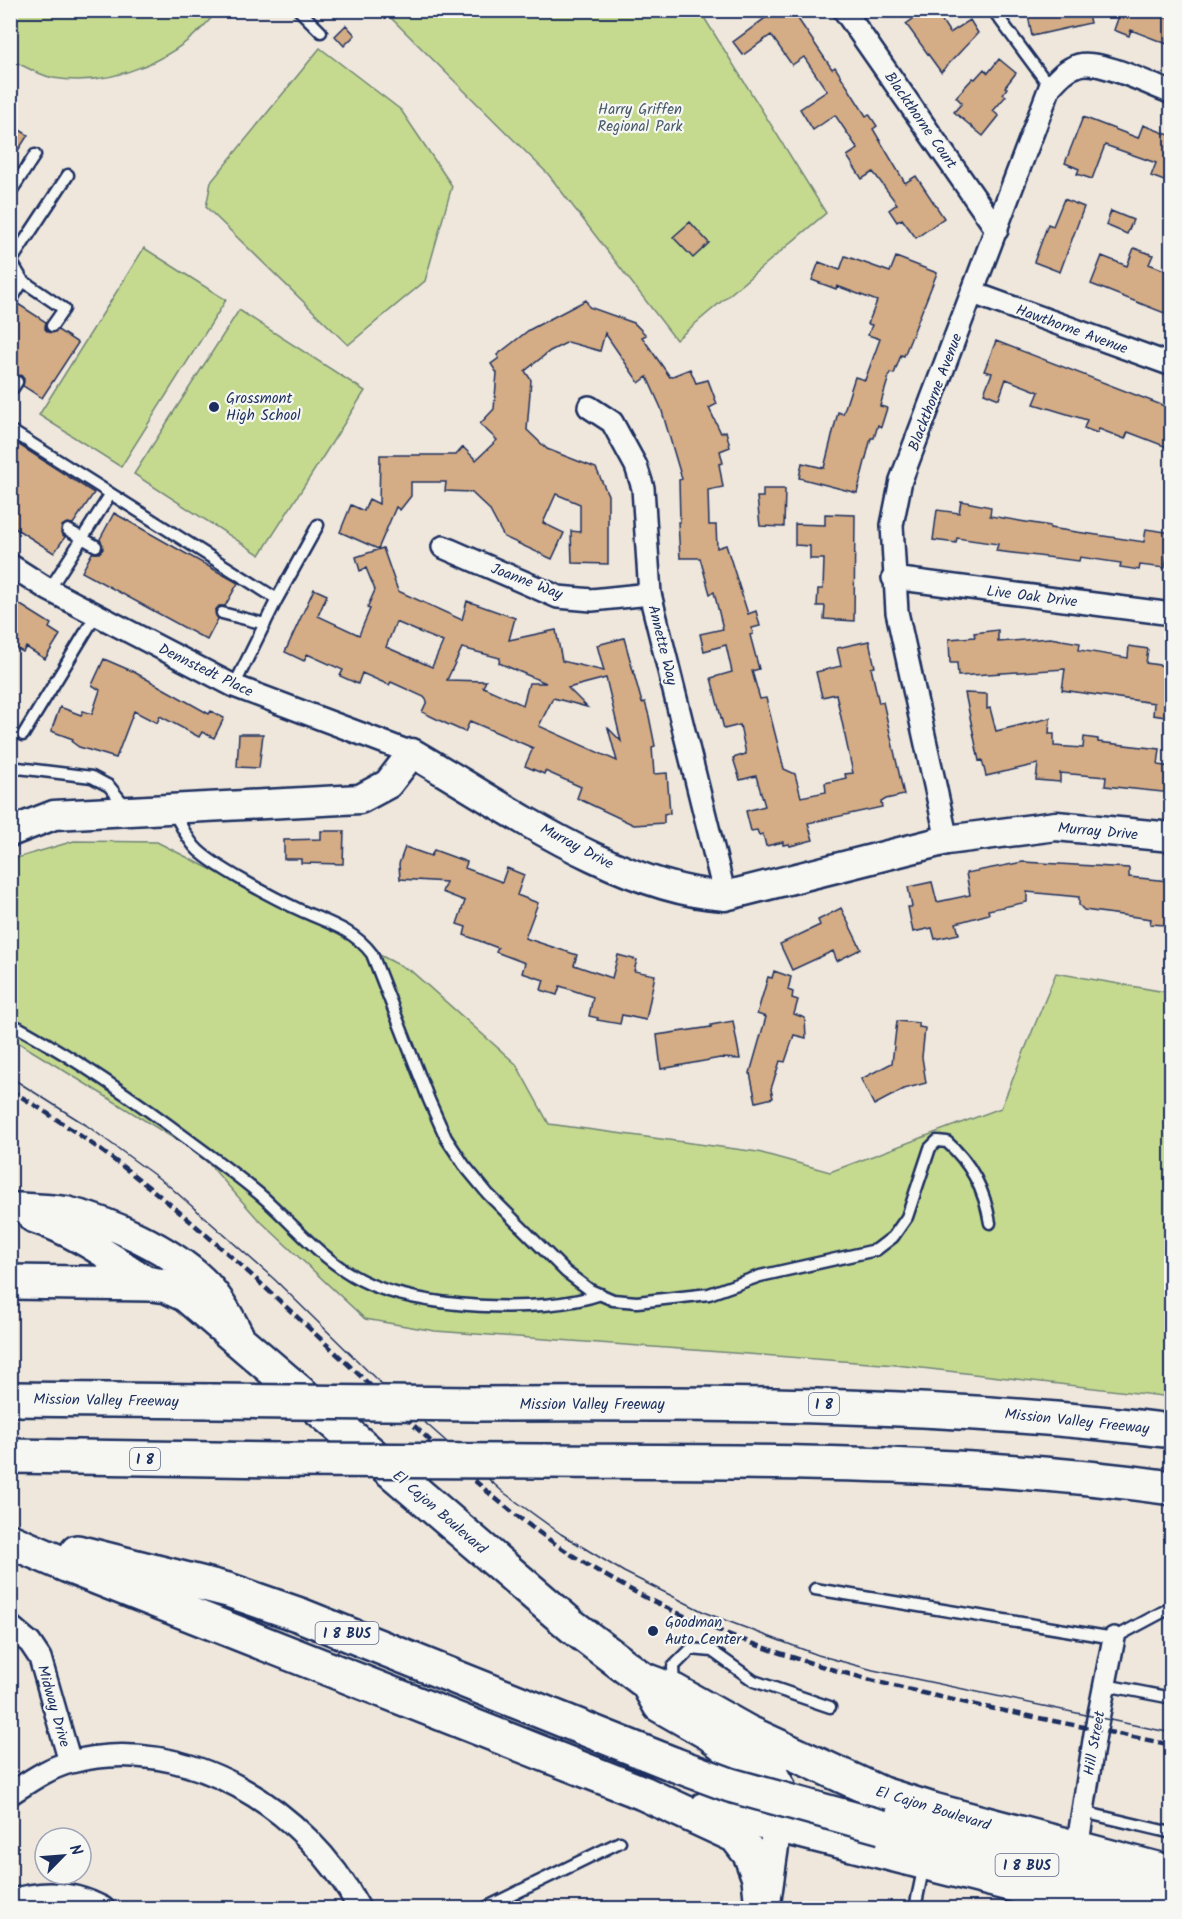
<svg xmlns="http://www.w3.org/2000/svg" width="1182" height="1919" viewBox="0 0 1182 1919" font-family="Kalam,sans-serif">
<rect width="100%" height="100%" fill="#efe7dc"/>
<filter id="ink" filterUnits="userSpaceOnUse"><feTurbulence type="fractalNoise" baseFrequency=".0167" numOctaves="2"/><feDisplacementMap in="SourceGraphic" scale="12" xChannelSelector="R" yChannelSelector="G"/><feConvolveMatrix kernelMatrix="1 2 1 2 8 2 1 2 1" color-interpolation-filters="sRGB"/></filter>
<g filter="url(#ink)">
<path fill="#c5da8f" stroke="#708476" stroke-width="1.5" d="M10 11 11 10 217 11C181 58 113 88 53 78 39 75 24 66 11 60Z
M384 11H700L826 213 676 340 548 174Z
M320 48 401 110 452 186 425 281 348 345 206 207 211 182Z
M144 248 226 300 121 467 39 415Z
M239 310 365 391 260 555 134 474Z
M74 841 157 842 411 971 516 1064 549 1124 758 1152 830 1172 1001 1108 1056 973 1171 993V1397L896 1365 435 1331 365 1319 256 1217 201 1155 11 1038 10 860Z"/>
<path fill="#d4ac85" stroke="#1b2f5e" stroke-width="1.5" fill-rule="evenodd" d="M776 10H792L832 69 835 67 866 116 869 114 877 126 873 129 905 183 916 176 944 218 916 238 902 219 897 222 889 210 897 204 877 177 873 172 862 179 847 156 858 149 835 115 813 130 800 109 827 91 804 57 792 65 771 35 743 55 733 42Z
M926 10H935L950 33 970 20 978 33 941 72 906 24Z
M1027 10H1087L1090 23 1032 36Z
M1121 10H1166L1163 17 1172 20V46L1131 30 1129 36 1114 30Z
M346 25 355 35 344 46 335 36Z
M999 59 1016 73 1005 87 1007 88 1003 94 1006 96 993 111 999 116 983 136 954 112 962 103 956 97 973 78 975 79 984 69 988 73Z
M1083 117 1138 138 1143 125 1172 136V184L1151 176 1156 163 1105 145 1092 179 1077 174 1079 169 1065 163Z
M10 124 28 135 10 163Z
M1064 199 1084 207 1060 272 1034 262 1048 224 1053 226Z
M1111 211 1133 220 1127 234 1106 225Z
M690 222 709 243 693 258 673 237Z
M1134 248 1153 255 1149 264 1172 273V316L1091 284 1102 256 1127 266Z
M845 256 890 272 896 257 937 273 904 356 901 355 894 374 890 373 880 406 887 408 881 427 878 425 874 438H871L857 493 799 478 802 463 824 468 838 412 843 414 855 377 865 380 880 339 868 335 872 325 868 324 877 301 837 286 836 289 812 280 819 262 840 270Z
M586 300 589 307 634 323 646 335 642 337 670 377 690 369 696 383 708 380 717 404 709 408 721 433 726 431 730 447 720 451 723 463 719 464 723 487 708 490 709 525H716L717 548 726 545 748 614 756 611 760 626 752 628 753 634 750 635 759 669 752 671 760 699 766 698 784 769 795 774 801 797 826 792 825 783 846 778 845 774 853 773 836 694 822 697 816 672 841 666 837 648 869 641 875 667 871 668 879 703 883 702 904 795 886 799 881 802 882 807 808 823 813 840 790 846 789 844 783 845V842L766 846 763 834 759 835 757 830 751 831 746 811 765 806 756 776 740 780 733 758 746 754 740 725 724 729 711 678 732 672 726 645 704 651 700 634 723 629 714 592 710 594 700 558H680L678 522H680L679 480 682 479 661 408 647 377 639 383 605 333 600 351 568 342 550 351 525 371 531 380 527 430 547 449 596 468 608 495V564L572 563 571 531 580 532V504L556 494 543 523 564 533 552 559 504 537 489 509 471 492 445 491 446 482H411V496L400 510 396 507 378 549 340 532 351 505 364 511 369 499 379 504 380 455H456L463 447 476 460 497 440 480 424 494 409 497 373 491 364 499 358 497 355 529 330Z
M18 304 46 322 45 329 48 332 58 330 78 343 42 398 23 386 24 379 21 375 10 378V314Z
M996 341 1172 409V449L1128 432 1125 439 1099 429 1097 433 1084 428 1087 420 1034 404 1039 392 1006 379 999 399 984 393 992 373 984 371Z
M10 439 94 493 73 524 67 523 62 526 61 533 65 537 54 553 10 525Z
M763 489H785L784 527 760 526 757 497H763Z
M961 501 991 507 990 516 1050 526V528L1144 542 1146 529 1172 533V549H1168L1165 568 1140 565 1139 570 1120 567 1121 563 1080 557 1079 561 996 551 998 544 957 538 956 543 933 540 937 510 959 513Z
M114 513 238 583 225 606H219L215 611 218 619 207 640 82 572 92 553H99L103 549 100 539Z
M825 514 855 515 854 621 824 619 825 606H817L818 589H823L824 559H810V546L795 545V524L825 525Z
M383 548 398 591 462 620 467 601 515 618 509 640 556 630 562 661 604 671 597 645 624 638 642 703 645 702 649 716 655 746 652 747 654 774 667 773 670 813 664 814V823L634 825 577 798 581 787 545 771 544 774 525 766 533 748 470 721 465 732 447 724 422 712 427 701 424 697 391 682 389 685 362 673 358 684 340 676 343 670 307 654 304 661 285 652 314 589 327 595 318 616 359 635 370 609 367 608 375 590 366 568 360 571 356 557ZM396 622 443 642 432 667 386 647ZM462 648 500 658 499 663 546 683H529L523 705 483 687 486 681 447 680ZM606 678 621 741 608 728 617 761 539 726 553 698 587 707 568 688Z
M19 604 51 624 49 628 60 635 45 659 26 647 23 652 10 645V618Z
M998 630V642L1050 638 1080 643 1079 650 1128 658 1129 646 1148 649 1146 663 1172 667V718L1153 715 1154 703 1062 690 1065 669 958 676 957 663H950L949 639 975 637 974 633Z
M104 659 134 672 209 714 211 711 224 718 214 738 202 732 199 737 160 716 157 723 134 711 116 758 79 747 72 742 73 739 51 731 60 707 81 715 83 711 92 714 100 690 92 685Z
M965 693 987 694V709L990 708 996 731 1050 718 1049 734H1054V746L1083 748 1084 737 1098 739V742L1160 749 1158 765 1172 767V793L1105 786 1106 777 1060 773V782L1036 780 1038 764 986 776 982 760 979 761Z
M239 734H263L259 768 237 767Z
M321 831H344L343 864 301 863V859H284V840L321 839Z
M405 847 431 856 434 850 467 862 465 868 502 882 507 868 524 875 517 895 538 903 525 938 577 955 574 965 612 978 618 955 637 960 634 971 655 975 646 1020 622 1015 620 1024 597 1020 598 1018 589 1016 593 997 560 986 557 995 541 990 544 980 522 973 525 963 496 952 498 948 464 935 466 927 457 924 465 901 442 892 446 882 400 879 399 864Z
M1023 862 1129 868V877L1169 881 1165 925 1150 924 1151 919 1084 910 1079 905V897L1027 892V902L988 910 989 914 956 923 959 934 935 939 932 928 913 932 908 907H912L908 887 932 882 937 902 970 895 966 873Z
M841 908 861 949 837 961 833 951 792 970 780 944 820 925 818 920Z
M774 971 791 977 788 990 793 992 792 998 798 1000 794 1014 805 1018 806 1038 794 1035 785 1062 780 1061 771 1089 773 1098 756 1102 750 1073 766 1017 757 1014 768 977 772 978Z
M733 1021 740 1059 720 1058 661 1069 657 1035 711 1027V1025Z
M897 1021 919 1023V1027L925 1028 922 1057 926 1083 904 1089 874 1105 861 1079 892 1063Z"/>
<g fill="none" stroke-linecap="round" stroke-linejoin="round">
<g stroke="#1b2f5e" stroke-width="15">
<path id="lane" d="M299 10 321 32
M993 10 1050 87
M10 193 35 155
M10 259 23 281
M12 260 68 175
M10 302 23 281 64 309 52 326
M10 386 13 388 17 382
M10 430 277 599 234 686
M68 530 96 546
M49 590 110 495
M277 599 318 525
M222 613 265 624
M23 735 96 615
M10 767 92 777 109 786 126 807
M173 811C180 823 186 837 195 847 210 865 278 900 302 911 329 923 354 930 372 954L429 1100 446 1138 464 1165 488 1194 566 1272 590 1290 613 1300 637 1302 709 1294 760 1276 876 1250 893 1237 907 1217 930 1148 937 1141 947 1142C971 1163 985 1192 990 1223
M10 1023C67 1053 118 1088 170 1126 202 1150 234 1172 264 1198 295 1226 323 1261 361 1280 416 1309 542 1315 601 1294
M815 1589 1114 1638 1172 1607
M1105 1685 1172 1698
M674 1687 673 1667 691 1649 712 1651 754 1681 830 1707
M1083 1812 1172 1833
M485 1908 620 1842
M915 1908 924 1865"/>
</g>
<g stroke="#1b2f5e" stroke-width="26">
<path id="street" d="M844 10 997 230
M973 293 1172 365
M589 407 612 422 636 466 643 488 650 594 725 896
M443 547 558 597 592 600 650 594
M10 565 49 590 234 686 412 753
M893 578 1172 614
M947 840 897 612 892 525 901 480 1050 87C1059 77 1066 69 1079 65 1099 59 1151 85 1172 93
M10 1626 30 1643 40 1658 70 1762
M10 1794C30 1781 48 1768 71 1762 185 1732 307 1809 359 1908
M1077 1849 1095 1734 1114 1638
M10 1901C42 1890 74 1892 103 1908"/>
</g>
<g stroke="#1b2f5e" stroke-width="33">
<path id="secondary" d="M10 832 54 815 360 799 388 784 412 753C502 805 620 890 725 896L947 840 1056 826 1172 837
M10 1207C29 1208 48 1208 66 1211 110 1221 169 1249 202 1280 217 1294 229 1315 238 1333
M33 1218C76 1232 113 1259 151 1284
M642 1679 658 1707 709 1736 735 1757 752 1778 777 1825 766 1903"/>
</g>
<g stroke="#1b2f5e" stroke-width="38">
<path id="primary" d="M151 1284 167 1286 186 1295 572 1626 642 1679 674 1691 747 1732 882 1794 933 1810 1172 1873
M747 1732 778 1787 777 1823
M777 1825 1104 1908"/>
</g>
<g stroke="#1b2f5e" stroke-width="38">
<path id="highway" d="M10 1282 151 1284
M10 1399 211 1401
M475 1404C709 1403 939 1402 1172 1431
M10 1456 279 1460
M543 1461C753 1462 963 1459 1172 1488
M10 1541 73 1568 643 1793 736 1836 750 1854 759 1878 762 1908
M77 1552 228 1590 300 1615 673 1764
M707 1808 777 1825
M882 1827 1150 1896 1172 1904"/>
</g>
<use href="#lane" stroke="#f6f6f2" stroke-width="10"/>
<use href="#street" stroke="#f6f6f2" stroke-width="21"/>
<use href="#secondary" stroke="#f6f6f2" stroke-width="28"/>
<use href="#primary" stroke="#f6f6f2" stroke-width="33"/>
<use href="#highway" stroke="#f6f6f2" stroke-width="33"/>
<path stroke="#1b2f5e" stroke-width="1.5" d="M10 1077 86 1125 168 1185 274 1279 375 1378 503 1492 561 1534 624 1572 706 1613 818 1655 873 1670 1172 1733"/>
<path stroke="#1b2f5e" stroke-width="4.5" stroke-dasharray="9 4.5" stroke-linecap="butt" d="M10 1090C155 1176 272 1295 395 1408 447 1456 498 1505 557 1545 741 1671 959 1700 1172 1745"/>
<g stroke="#1b2f5e" stroke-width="38" stroke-linecap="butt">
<path id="highway-bridge" d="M211 1401 475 1404
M279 1460 543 1461
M673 1764 730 1785 882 1827"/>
</g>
<use href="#highway-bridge" stroke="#f6f6f2" stroke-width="33"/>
</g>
</g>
<g fill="#1b2f5e" stroke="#f6f6f2" stroke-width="2">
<circle cx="214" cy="407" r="6"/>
<circle cx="653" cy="1631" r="6"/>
</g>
<g text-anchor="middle" stroke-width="4.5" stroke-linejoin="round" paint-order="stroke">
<g fill="#f6f6f2" stroke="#5d6b8a" stroke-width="1.5">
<rect x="809" y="1393" width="30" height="22" rx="4.5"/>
<rect x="130" y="1448" width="30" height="22" rx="4.5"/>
<rect x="315.5" y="1622" width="63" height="22" rx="4.5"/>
<rect x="995.5" y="1854" width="63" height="22" rx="4.5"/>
</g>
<g font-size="14" font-weight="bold" fill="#1b2f5e">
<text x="824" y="1409">I 8</text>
<text x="145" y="1464">I 8</text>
<text x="347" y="1638">I 8 BUS</text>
<text x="1027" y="1870">I 8 BUS</text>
</g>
<g font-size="15" fill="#465a6a" stroke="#f6f6f2">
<text x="640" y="114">Harry Griffen<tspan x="640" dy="17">Regional Park</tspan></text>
</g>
<g font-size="15" fill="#1b2f5e" stroke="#f6f6f2">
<text transform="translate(921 120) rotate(55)" y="5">Blackthorne Court</text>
<text transform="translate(1072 329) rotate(20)" y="5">Hawthorne Avenue</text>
<text transform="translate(935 392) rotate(-69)" y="5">Blackthorne Avenue</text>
<text transform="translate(527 581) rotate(21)" y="5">Joanne Way</text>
<text transform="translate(1032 596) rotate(7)" y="5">Live Oak Drive</text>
<text transform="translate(663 645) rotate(76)" y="5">Annette Way</text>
<text transform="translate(206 670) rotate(26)" y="5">Dennstedt Place</text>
<text transform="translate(1098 831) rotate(5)" y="5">Murray Drive</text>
<text transform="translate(577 846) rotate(28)" y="5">Murray Drive</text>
<text transform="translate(106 1400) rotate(1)" y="5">Mission Valley Freeway</text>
<text x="592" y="1409">Mission Valley Freeway</text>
<text transform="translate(1077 1421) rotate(6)" y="5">Mission Valley Freeway</text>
<text transform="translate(440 1512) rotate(41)" y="5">El Cajon Boulevard</text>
<text transform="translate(54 1706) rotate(74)" y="5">Midway Drive</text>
<text transform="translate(1094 1743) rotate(-80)" y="5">Hill Street</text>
<text transform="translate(933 1808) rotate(17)" y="5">El Cajon Boulevard</text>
</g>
<g font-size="15" fill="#1b2f5e" stroke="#f6f6f2" text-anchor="start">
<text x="226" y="403">Grossmont<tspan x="226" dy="17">High School</tspan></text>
<text x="665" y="1627">Goodman<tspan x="665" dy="17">Auto Center</tspan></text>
</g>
</g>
<rect width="1182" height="1919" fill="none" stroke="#f6f6f2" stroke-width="36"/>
<rect x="18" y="18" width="1146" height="1883" fill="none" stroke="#1b2f5e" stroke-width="2" filter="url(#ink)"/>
<g transform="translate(63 1856) rotate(65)"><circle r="28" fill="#f6f6f2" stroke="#9ea6b7" stroke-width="1.5"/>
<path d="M0-4.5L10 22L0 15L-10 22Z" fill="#1b2f5e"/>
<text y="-9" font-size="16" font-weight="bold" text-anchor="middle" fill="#1b2f5e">N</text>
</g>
</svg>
